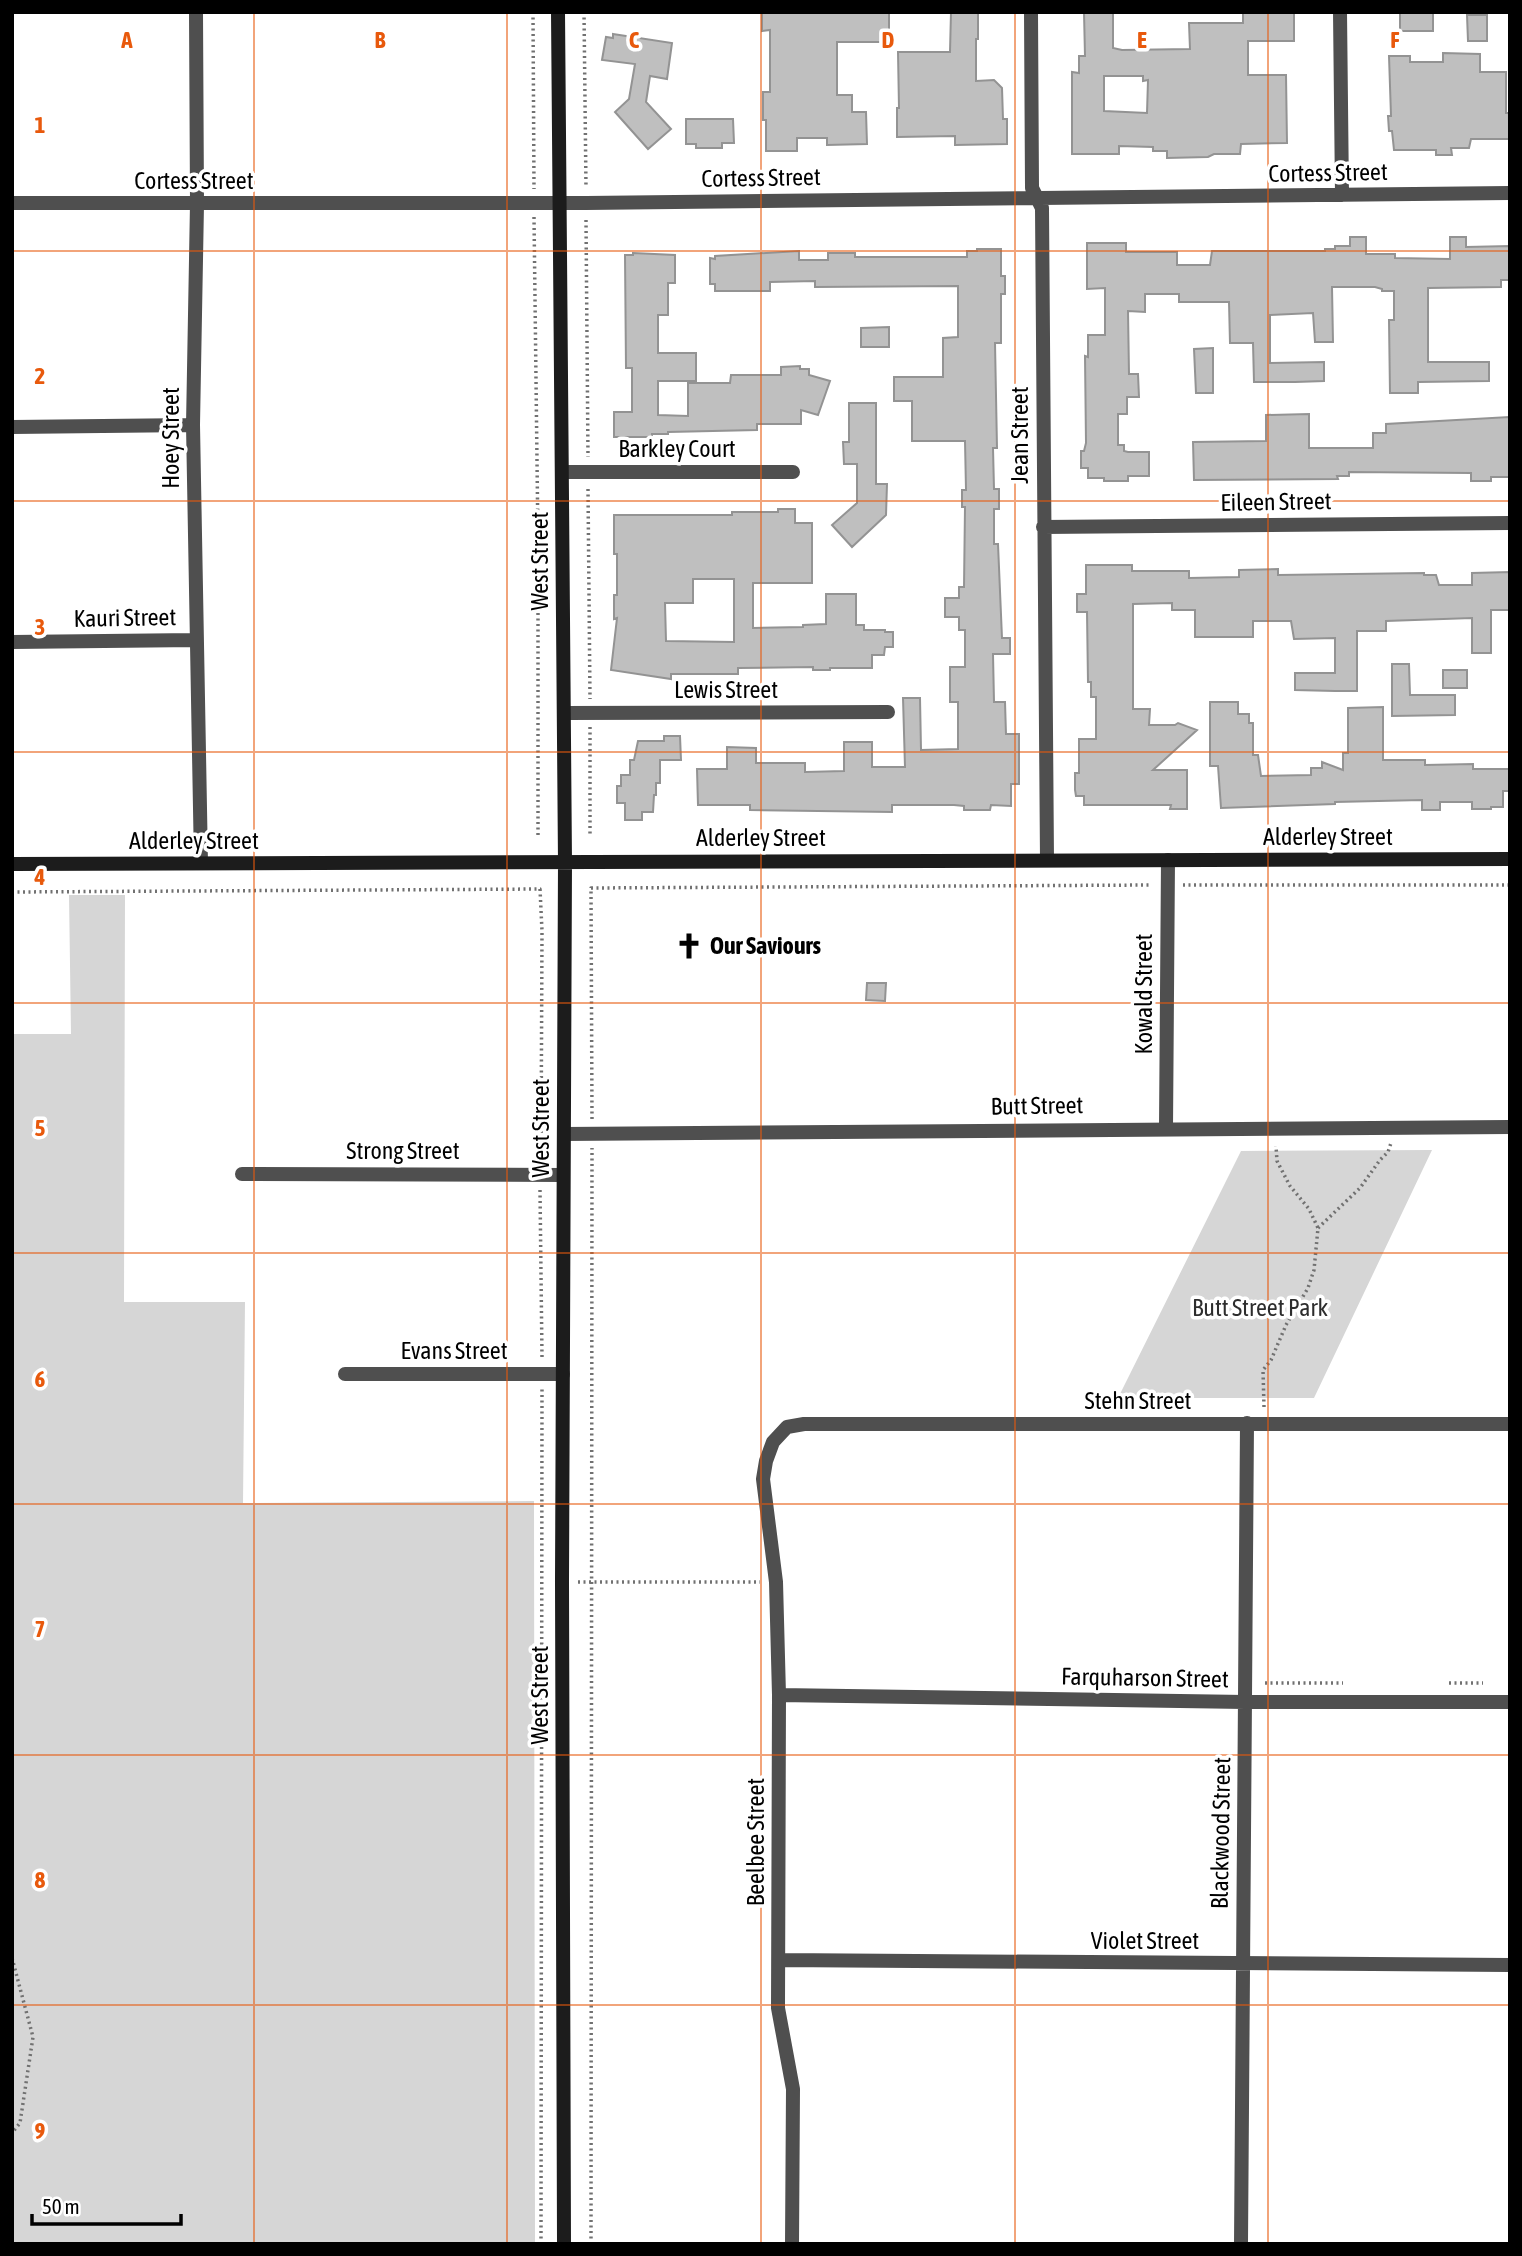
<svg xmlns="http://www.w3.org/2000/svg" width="1522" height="2256" viewBox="0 0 1522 2256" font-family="'Asap Condensed',sans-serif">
<rect width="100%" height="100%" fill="#fff"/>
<path fill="#d6d6d6" d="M69 895H125L124 1302H245L243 1503 534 1501 535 2244H12V1034H71Z
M1432 1150 1314 1398H1118L1241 1151Z"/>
<path fill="#bfbfbf" stroke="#939393" stroke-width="2" fill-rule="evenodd" d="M762 12H889V42H837V95H852V112H866L867 144 827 145V138H797V151H766V120H763V92H770V30L762 31Z
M951 12H978V39H976V81L994 80 1002 88 1003 119H1007V144L955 145V136L897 137V108H899L898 52H950Z
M1084 12H1113V48L1122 50 1190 49 1189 23H1243V12H1294V41H1248V75H1286L1287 143 1241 144 1240 154H1214L1208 157 1167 158V151H1153V147L1119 146V154H1072V72L1079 73V56H1085ZM1104 76H1143V81L1148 80 1147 113 1104 111Z
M1400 12H1433V31H1400Z
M1467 15H1487V41H1468Z
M613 34 672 43 667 79 650 76 646 102 671 129 648 149 615 112 629 99 635 64 602 60 606 37 613 38Z
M1443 53 1480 54V72H1506V113H1510V139H1471L1469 148H1451L1452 155H1436V150H1394L1392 131H1389L1388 116H1391L1389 56H1410V62H1443Z
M686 119H733L734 143H722V148H696V144H686Z
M1350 237H1366V254H1395V258L1450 259V237H1466V247L1510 246V280H1501V287L1428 288V362H1489V381L1418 382V393H1390L1389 320H1394V291H1382V289L1375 287H1332L1333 342H1315L1313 313 1270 315V363L1324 362V381L1295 382H1254L1253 343H1230L1229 302H1179V294H1145V312L1128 311 1129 374H1138L1139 397H1127V414H1118V445H1124V451L1128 452H1149V476H1128V481H1104V478H1088V468H1081V451H1084L1086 443 1085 356 1088 357V335H1105V288L1087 289V243H1126V252H1177V265H1210L1212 251H1325V249H1335V246H1350Z
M977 249H1001V276H1005V294H1001V343H995L997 448H993L994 489H999V509H994V544H998L1002 638H1010V654H993L994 702H1005L1006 734H1019V784H1011V806L991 805 990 810H964V806L954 805H892V812L750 810V805H698L697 769H727V747L756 748V763H805V772L844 771V742H872V767H905L903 698H920L921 750 958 749V702H950V667H965V630H959V617H945V598H959V587H964L965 507H962V490H966L965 441H912V401H894V377H943V338L958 337V286L815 287V281L770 282V291H715V284H710V258L715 259V256L799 251V260H828V253H855V257H967V251H977Z
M633 253 675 255V283H668V315H658V353H696V381H658V415L688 416V383H730L731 375H781V367L800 366V369H809V375L830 381 818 415 801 410V424H757V430L668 432V434H652V437H614V412H632V368H626L625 255H633Z
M889 327V347H861V328Z
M1213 348V393H1196L1194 349Z
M849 403H876V484H887L886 515 852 547 832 525 857 503V464H844L843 442H849Z
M1309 414V448H1373V433H1386V424L1509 417 1510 477H1491V481H1471V473L1349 472V476H1337L1338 479 1194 480 1193 442 1266 441V415Z
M778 509H795V523H812V583H753V628L803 627V625L826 624V594H856V625H864V630H885V632H893V647H885L884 655H872V668H830V670H813V667L738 668V674H671V679L611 670 617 618 614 619V595H617V554H614V515H732V512H778ZM693 579H734V642L666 641 665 603H693Z
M1086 565H1132V571H1189V578L1239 577V570L1278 569V575L1424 573V575H1436L1439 585H1472V573L1510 572V610H1491V653H1472V618L1386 621V631H1357V691H1335L1295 690V673H1335V638L1294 639 1291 621H1253V637H1195V610H1172V603L1133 604V709H1150L1149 725H1175L1178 723 1197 730 1153 770H1187V809H1170L1171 805H1084V796H1076L1075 790V773H1079V739H1096V697H1091V682H1088L1087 612H1077V594H1086Z
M1392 664H1409L1410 695H1455V715L1392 716Z
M1443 670H1467V688H1443Z
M1210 702H1238V714H1249V723H1253V755H1258L1261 776 1311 775V768H1322V762L1343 770V753H1348V708L1383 707V760H1425V765L1473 764V769H1510V791H1503V807H1491V809H1472V802H1440V810H1422V800L1335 802V804L1221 808 1218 766H1210Z
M664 736H680L681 760H660V783H656V795H654L653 812H642V820H625V803H617V786H621V775H630V760H634L638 741H664Z
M867 983H886L885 1001 866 1000Z"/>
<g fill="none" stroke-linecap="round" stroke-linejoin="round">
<path stroke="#717171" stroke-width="3.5" stroke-dasharray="2 3.5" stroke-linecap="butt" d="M533 12 534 189
M584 12 586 188
M534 217 538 541V835
M586 220 588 457
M588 489 590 699
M590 727V834
M1183 885H1510
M12 892 540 889 542 931 541 1158
M592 1119 591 888 1151 885
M540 1190 542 1357
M1318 1228 1360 1188 1380 1160 1388 1152 1391 1143
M1264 1407 1263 1370 1271 1360 1286 1325 1308 1288 1314 1270 1318 1228 1309 1209 1290 1186 1277 1161 1276 1146
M578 1582H760
M1265 1683H1343
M1449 1683H1483
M12 1958 33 2037 20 2123 12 2133
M541 2244 542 1389
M591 2244 592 1148"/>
<path stroke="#4f4f4f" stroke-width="14" d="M196 12 197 204 193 425 201 863
M1031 12 1032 188 1042 208 1047 860
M1340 12 1342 195
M12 203H586L1510 193
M12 427 193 425
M562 472H793
M1043 527 1510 523
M12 642 196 640
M564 713 888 712
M1166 1128 1168 860
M564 1134 1510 1127
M242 1174 563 1175
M345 1374H563
M779 1695 1245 1702H1510
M779 1960 1510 1965
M792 2244 793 2089 778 2008 779 1695 776 1582 763 1479 766 1461 773 1442 787 1427 804 1424H1510
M1241 2244 1247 1423"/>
<path stroke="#1c1c1c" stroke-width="14" d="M558 12 565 862 562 1582 564 2244
M12 864 1510 859"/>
</g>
<path fill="none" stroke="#e8590c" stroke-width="2" stroke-opacity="0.55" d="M254 12V2244M507 12V2244M761 12V2244M1015 12V2244M1268 12V2244M12 251H1510M12 501H1510M12 752H1510M12 1003H1510M12 1253H1510M12 1504H1510M12 1755H1510M12 2005H1510"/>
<defs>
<g id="church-bare" transform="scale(2.1)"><path d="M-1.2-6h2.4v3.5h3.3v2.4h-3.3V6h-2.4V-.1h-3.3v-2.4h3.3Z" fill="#000" stroke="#fff" stroke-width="2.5" paint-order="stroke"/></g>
</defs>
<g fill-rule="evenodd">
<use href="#church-bare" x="689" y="946"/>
</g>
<g text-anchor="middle" stroke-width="7" stroke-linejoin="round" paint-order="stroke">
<g font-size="24" fill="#000" stroke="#fff">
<text transform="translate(1328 173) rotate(-1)" y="8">Cortess Street</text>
<text transform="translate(761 178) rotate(-1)" y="8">Cortess Street</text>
<text x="194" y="189">Cortess Street</text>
<text transform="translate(1020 435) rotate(-90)" y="8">Jean Street</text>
<text transform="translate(171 438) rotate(-90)" y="8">Hoey Street</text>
<text x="677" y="457">Barkley Court</text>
<text transform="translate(1276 502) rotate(-1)" y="8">Eileen Street</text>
<text transform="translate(540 561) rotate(-90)" y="8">West Street</text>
<text transform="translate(125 618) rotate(-1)" y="8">Kauri Street</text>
<text x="726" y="698">Lewis Street</text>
<text x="1328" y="845">Alderley Street</text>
<text x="761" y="846">Alderley Street</text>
<text x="194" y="849">Alderley Street</text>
<text transform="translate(1144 994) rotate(-90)" y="8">Kowald Street</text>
<text transform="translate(1037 1106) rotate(-1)" y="8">Butt Street</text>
<text transform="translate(541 1128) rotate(-90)" y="8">West Street</text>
<text x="403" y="1159">Strong Street</text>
<text x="454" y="1359">Evans Street</text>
<text x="1138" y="1409">Stehn Street</text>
<text transform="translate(1145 1678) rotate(1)" y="8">Farquharson Street</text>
<text transform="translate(540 1695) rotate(-90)" y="8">West Street</text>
<text transform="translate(1221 1833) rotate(-89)" y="8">Blackwood Street</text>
<text transform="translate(756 1842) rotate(-90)" y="8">Beelbee Street</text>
<text x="1145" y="1949">Violet Street</text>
</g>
<g font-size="24" font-weight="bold" fill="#000" stroke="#fff" text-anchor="start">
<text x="710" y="954">Our Saviours</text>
</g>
<g font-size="24" fill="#2d2d2d" stroke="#fff">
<text x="1260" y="1316">Butt Street Park</text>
</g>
</g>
<g font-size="23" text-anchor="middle" font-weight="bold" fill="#e8590c" stroke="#fff" stroke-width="7" stroke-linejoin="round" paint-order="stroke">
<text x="127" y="48">A</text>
<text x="380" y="48">B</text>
<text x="634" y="48">C</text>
<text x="888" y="48">D</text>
<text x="1142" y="48">E</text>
<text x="1395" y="48">F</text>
<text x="40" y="133">1</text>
<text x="40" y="384">2</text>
<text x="40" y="635">3</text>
<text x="40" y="885">4</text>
<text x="40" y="1136">5</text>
<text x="40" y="1387">6</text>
<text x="40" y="1637">7</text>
<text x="40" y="1888">8</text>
<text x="40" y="2139">9</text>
</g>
<rect width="1522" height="2256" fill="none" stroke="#000000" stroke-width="28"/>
<path d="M32 2214v10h149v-10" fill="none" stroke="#000000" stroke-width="3.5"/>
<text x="42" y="2214" font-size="21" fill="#000000" stroke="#ffffff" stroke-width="5" paint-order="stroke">50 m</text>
</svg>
